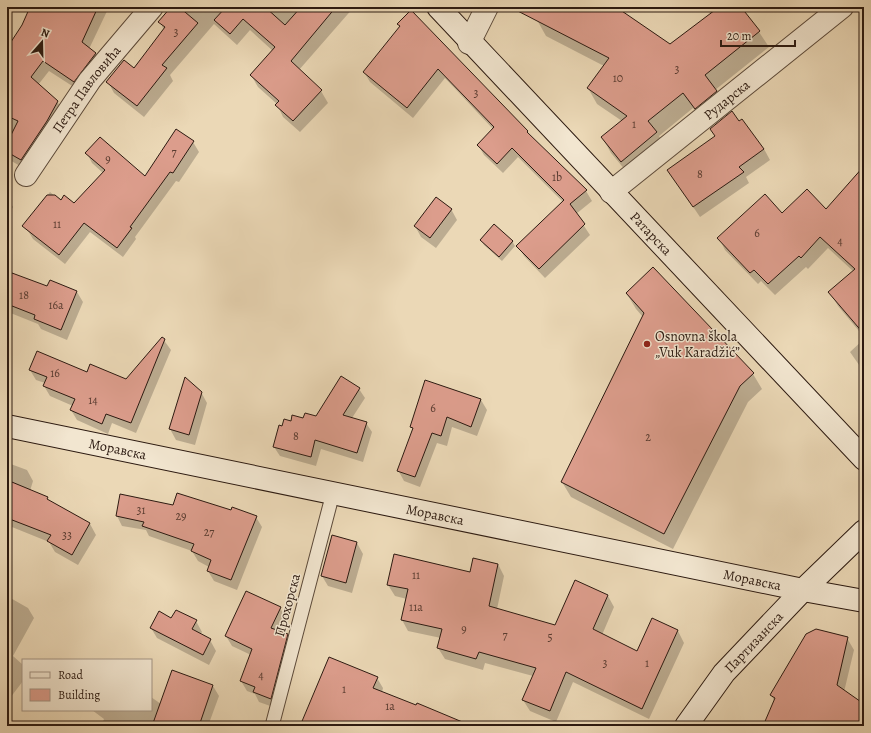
<svg xmlns="http://www.w3.org/2000/svg" width="871" height="733" viewBox="0 0 871 733" font-family="Alegreya,serif">
<rect width="100%" height="100%" fill="#ebd8b6"/>
<filter id="stains"><feTurbulence type="fractalNoise" baseFrequency=".005" numOctaves="4"/><feColorMatrix values="0 0 0 0 .2 0 0 0 0 .09 0 0 0 0 .02 0 0 0 .5 -.17"/></filter>
<radialGradient id="worn" r=".72"><stop offset=".6" stop-color="#630" stop-opacity="0"/><stop offset="1" stop-color="#630" stop-opacity=".3"/></radialGradient>
<path fill="#0003" d="M31 7H109L89 49 96 54 102 64 80 91 49 71 38 85 57 101 63 112 27 170 8 159 7 162V49L22 26Z
M172 7H354L299 70 321 91 328 103 300 132 283 117 277 104 258 87 251 75 273 51 250 30 237 45 214 24 170 75 173 81 144 117 114 93 108 82 135 70 164 30 160 22Z
M543 7H619L618 10 670 45 711 14 705 7H740L759 32 769 47 715 90 725 108 705 124 693 108 659 136 666 149 631 177 611 153 602 137 622 121 597 104 588 88 604 66 546 36 537 20Z
M398 24 527 132 530 137 586 191 592 201 576 214 590 235 545 278 524 256 518 246 563 202 518 157 503 173 484 155 478 145 493 129 445 78 413 118 370 82 364 72 400 27Z
M739 122 764 149 770 160 746 177 749 183 700 217 668 170Z
M176 130 193 142 199 152 179 182 176 181 135 237 136 239 123 257 90 232 65 264 33 239 27 229V222L50 192 61 201 75 205 103 173 92 163 87 153 145 178Z
M864 168V337L838 306 830 292 854 272 828 248 808 269 806 267 775 295 761 281 758 284 725 250 719 238 782 214 826 211Z
M7 197 13 207 7 218Z
M451 209 457 220 436 248 421 237 415 226Z
M481 240 512 241 515 246 502 261 484 245Z
M48 288 77 292 83 302 67 340 41 329 38 324 8 312 7 310V289Z
M627 294 753 374 762 389 748 402 673 549 571 497 562 482 643 317 636 309Z
M163 339 171 350 136 433 112 423 108 434 77 420 71 410 73 406 50 396 44 386 45 383 36 380 30 370 87 373 126 380Z
M864 339V372L850 352Z
M359 389 365 398 352 418 366 423 372 432 363 462 321 449 316 466 280 456 274 447 283 427 292 422 316 417Z
M201 392 207 403 195 445 176 440 170 429Z
M481 400 487 410 477 436 452 427 447 446 437 443 420 487 404 481 398 470 413 430 412 427Z
M8 463 27 470 33 481 30 491 47 498 49 501 90 524 96 535 78 565 55 552 49 542 7 525Z
M173 506 231 512 256 517 262 527 237 590 214 581 208 571 209 567 198 561 192 551 149 536 146 530 122 526 117 516Z
M332 536 357 543 363 554 352 593 328 586 322 576Z
M498 564 504 576 497 609 556 626 608 596 614 607 602 635 637 652 653 620 678 631 684 643 649 719 573 682 556 722 530 711 523 700 533 676 485 663 483 670 445 659 438 648 441 638 408 631 402 620 407 599 395 596 388 585 471 573Z
M7 596 28 608 34 618 13 656 23 665V681L7 702Z
M280 608 286 618 280 632 287 635 293 645 276 708 259 702 255 694 247 691 241 681 251 655 232 646 226 636Z
M172 619 196 621 202 632 200 635 210 640 216 651 209 665 157 638 151 628Z
M847 638 854 650 844 692 864 705V726H765L775 702 771 695Z
M377 678 383 688 382 692 446 726H301Z
M213 686 219 696 208 726H101L104 719 92 710H151V697L161 704Z"/>
<path fill="#dc9d8c" stroke="#2c1a11" d="M30 7H98L82 42 96 53 74 82 43 61 31 77 58 101 47 121 21 160 7 152V143L18 121 7 116V48L22 25Z
M171 7H179L198 23 162 65 167 68 137 106 106 82 124 60 134 68 165 27 158 22Z
M226 7H265L285 25 301 7H336L291 61 322 90 293 121 275 105 279 101 250 75 275 47 243 19 230 34 214 20Z
M510 7H616L670 44 719 7H741L760 31 705 75 717 91 695 109 683 93 648 121 657 132 621 162 601 137 627 116 587 88 609 58Z
M411 10 528 131 527 132 587 190 570 204 585 224 539 269 516 246 564 200 512 148 497 164 477 145 494 127 438 69 407 108 363 72 400 26 397 24Z
M732 111 739 121 742 119 764 149 739 167 744 172 693 207 667 170 715 136 710 129Z
M176 129 194 141 173 173 170 172 130 227 132 228 117 248 84 223 59 255 22 226 47 195H55L61 200 64 195 74 203 105 170 85 153 100 137 145 176Z
M864 166V334L828 292 855 269 820 237 801 258 799 256 768 284 754 270 750 273 717 238 765 194 782 213 807 189 826 209Z
M436 197 452 209 430 238 414 226Z
M494 224 513 241 499 257 480 240Z
M653 267 754 373 740 386 664 534 561 482 644 313 626 293Z
M12 273 47 286 50 280 77 291 61 330 34 319 35 315 7 304V286Z
M162 337 165 339 131 423 106 414 102 424 70 410 75 399 43 386 47 377 29 370 37 351 87 372 90 364 126 379Z
M341 376 360 388 343 415 367 422 357 453 315 440 311 457 273 447 279 425 282 426 284 419 291 421 292 415 303 418 305 413 316 416Z
M185 377 202 392 189 435 169 429Z
M425 380 481 399 471 427 447 417 441 436 432 433 415 477 397 471 413 428 410 427Z
M7 480 48 497 47 499 90 523 72 555 47 541 51 535 7 518Z
M177 493 231 510 232 507 257 516 231 580 207 571 211 560 191 551 194 544 142 526 144 522 116 516 120 494 173 505Z
M332 535 357 542 346 583 321 576Z
M394 554 470 572 473 558 498 564 489 606 555 625 575 580 608 595 593 629 637 651 652 618 678 630 642 709 566 672 550 711 522 700 536 668 479 652 476 659 437 648 442 629 401 620 408 589 387 585Z
M246 591 281 607 271 628 288 634 271 699 253 692 255 687 240 681 252 649 225 636Z
M176 610 197 620 192 629 211 639 203 655 150 628 159 611 171 618Z
M816 629 848 637 837 685 864 704V726H763L775 698 770 695 806 634Z
M329 657 378 677 373 688 416 705 417 703 472 726H300Z
M172 670 213 685 199 726H152Z"/>
<g fill="none" stroke-linecap="round" stroke-linejoin="round">
<g stroke="#5c4a3a" stroke-width="15">
<path id="lane" d="M272 726 333 493"/>
</g>
<g stroke="#5c4a3a" stroke-width="24">
<g id="street">
<path d="M469 43 487 7"/>
<path id="s1" d="M26 175 90 80 152 7"/>
<path id="s2" d="M611 192 842 7"/>
</g>
</g>
<g stroke="#2c1a11" stroke-width="24">
<g id="secondary">
<path id="s3" d="M438 7 864 459"/>
<path id="s4" d="M7 426 803 590 864 601"/>
<path id="s5" d="M686 726 724 673 803 590 864 531"/>
</g>
</g>
<use href="#lane" stroke="#f2e6d0" stroke-width="13"/>
<use href="#street" stroke="#f2e6d0" stroke-width="22"/>
<use href="#secondary" stroke="#f2e6d0" stroke-width="22"/>
</g>
<circle fill="#8f2418" stroke="#f2e6d0" stroke-width="1.5" cx="647" cy="344" r="4"/>
<g text-anchor="middle" stroke-width="3" stroke-linejoin="round" paint-order="stroke">
<g font-size="12" fill="#583b30">
<text x="176" y="36">3</text>
<text x="677" y="73">3</text>
<text x="618" y="82">10</text>
<text x="476" y="97">3</text>
<text x="634" y="128">1</text>
<text x="174" y="156">7</text>
<text x="108" y="163">9</text>
<text x="700" y="178">8</text>
<text x="557" y="181">1b</text>
<text x="57" y="228">11</text>
<text x="757" y="237">6</text>
<text x="840" y="245">4</text>
<text x="24" y="299">18</text>
<text x="56" y="309">16a</text>
<text x="55" y="377">16</text>
<text x="93" y="404">14</text>
<text x="433" y="412">6</text>
<text x="296" y="440">8</text>
<text x="648" y="441">2</text>
<text x="141" y="514">31</text>
<text x="181" y="520">29</text>
<text x="209" y="536">27</text>
<text x="67" y="539">33</text>
<text x="416" y="579">11</text>
<text x="416" y="611">11a</text>
<text x="464" y="633">9</text>
<text x="505" y="639">7</text>
<text x="550" y="641">5</text>
<text x="605" y="667">3</text>
<text x="647" y="667">1</text>
<text x="261" y="679">4</text>
<text x="344" y="693">1</text>
<text x="390" y="710">1a</text>
</g>
<g font-size="14" fill="#2c1a11" stroke="#f2e6d0">
<text dy="5" stroke="none"><textPath href="#s1" startOffset="105">Петра Павловића</textPath></text>
<text dy="5" stroke="none"><textPath href="#s2" startOffset="148">Рударска</textPath></text>
<text dy="5" stroke="none"><textPath href="#s3" startOffset="311">Ратарска</textPath></text>
<text dy="5" stroke="none"><textPath href="#s4" startOffset="113">Моравска</textPath></text>
<text dy="5" stroke="none"><textPath href="#s4" startOffset="437">Моравска</textPath></text>
<text dy="5" stroke="none"><textPath href="#s4" startOffset="761">Моравска</textPath></text>
<text transform="translate(287 605) rotate(-75)" y="5">Прохорска</text>
<text dy="5" stroke="none"><textPath href="#s5" startOffset="108">Партизанска</textPath></text>
</g>
<g font-size="14" fill="#2c1a11" stroke="#f2e6d0" text-anchor="start">
<text x="655" y="341">Osnovna škola<tspan x="655" dy="16">„Vuk Karadžić”</tspan></text>
</g>
</g>
<rect width="871" height="733" fill="none" stroke="#ebd8b6" stroke-width="24"/>
<rect x="8" y="8" width="855" height="717" fill="none" stroke="#2c1a11" stroke-width="2"/>
<rect x="12" y="12" width="847" height="709" fill="none" stroke="#2c1a11"/>
<rect x="22" y="659" width="130" height="52" fill="#f2e6d0" stroke="#a39484"/>
<rect x="30" y="672" width="20" height="6" fill="#f2e6d0" stroke="#a39484"/>
<text x="58" y="679" font-size="12" fill="#2c1a11">Road</text>
<rect x="30" y="689" width="20" height="12" fill="#dc9d8c" stroke="#a39484"/>
<text x="58" y="699" font-size="12" fill="#2c1a11">Building</text>
<g transform="translate(42 42) rotate(20)" stroke="#f2e6d0" stroke-width="3" paint-order="stroke">
<path d="M0-3L7 15L0 10L-7 15Z" fill="#2c1a11"/>
<text y="-6" font-size="11" font-weight="bold" text-anchor="middle" fill="#2c1a11">N</text>
</g>
<path d="M721 40v6h74v-6" fill="none" stroke="#2c1a11" stroke-width="2"/>
<text x="727" y="40" font-size="12" fill="#2c1a11" stroke="#f2e6d0" stroke-width="3" paint-order="stroke">20 m</text>
<rect width="100%" height="100%" filter="url(#stains)"/>
<rect width="100%" height="100%" fill="url(#worn)"/>
</svg>
